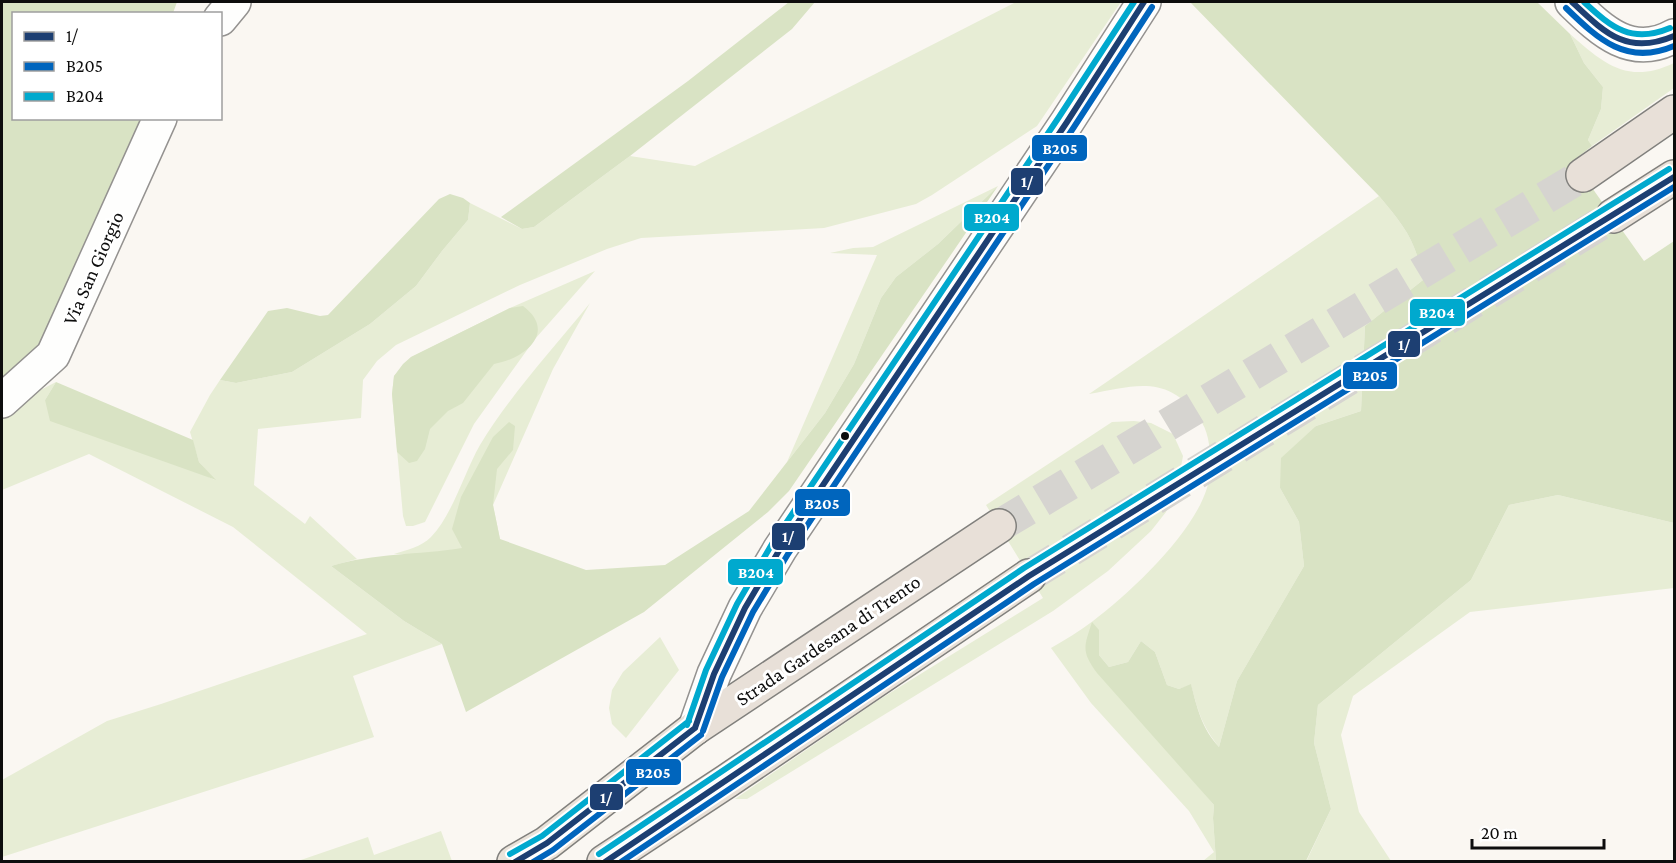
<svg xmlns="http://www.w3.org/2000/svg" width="1676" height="863" viewBox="0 0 1676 863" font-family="'Crimson Pro',serif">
<rect width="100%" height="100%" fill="#faf7f2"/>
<path fill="#e7edd5" d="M1016 2H1121L1037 126 932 195 916 204 824 228 641 238 607 249 520 285 396 345 377 361 363 380 361 418 258 429 254 485 305 524 310 516 357 559 331 566 404 621 442 644 353 676 374 737 2 857V780L107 721 161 704 367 634 233 527 89 454 2 490V418L25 398 56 382 45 400 215 480 199 462 190 432 210 395 220 380 236 383 292 372 370 324 416 286 442 251 468 220 470 203 522 229 534 227 630 156 695 166Z
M1570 34C1604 64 1628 85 1674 63V88L1592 146 1588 140 1601 109 1603 87 1584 63Z
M998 186 938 244 896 277 881 298 854 364 825 413 787 462 877 255 830 253 853 248 873 247Z
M1379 196C1404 226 1416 240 1423 280L1365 326 1361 411 1316 426 1280 488 1299 522 1304 566 1237 681 1219 747C1202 726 1198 711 1191 685L1179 689 1167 685 1155 652 1141 641 1128 662 1109 667 1099 655V630L1086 642 1167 750 1214 805 1213 818 1216 861H1203L1214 852 1189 811 1091 703 1051 648C1065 640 1080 631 1093 621 1131 592 1193 534 1207 488 1210 479 1210 470 1210 461 1210 445 1208 430 1199 418 1168 373 1133 386 1089 394Z
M595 271 535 339 474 424 425 522 413 526H406L403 516 392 394 394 376 411 357 510 308Z
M590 303 553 369 493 505 500 539 484 547 417 554H394C407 550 421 547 431 537 453 514 464 473 480 445 510 395 553 349 590 303Z
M1134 421 1151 423 1173 434 1183 456 1178 483 1166 512 1151 531 1108 571 1053 611 747 799H735L877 701 1043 598 986 505 1112 422Z
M1558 495 1674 523V588L1470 612 1353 696 1341 735 1359 812 1391 861 1306 862 1331 809 1314 743 1318 705 1471 580 1509 505Z
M660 637 679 670 626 738 612 724 609 708 612 690 623 672Z
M441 831 452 861H298L368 837 374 855Z"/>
<path fill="#d9e3c4" d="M2 2H177L173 13 14 14V118L151 119 48 337 2 379Z
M789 2H815L792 29 630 156 534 227 522 229 501 217 688 81Z
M1190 2H1537L1570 34 1584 63 1603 87 1601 109 1588 140 1592 146 1573 161 1644 261 1674 241V523L1558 495 1509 505 1471 580 1318 705 1314 743 1331 809 1306 861H1216L1213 818 1214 805 1097 673C1081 651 1084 647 1092 622L1099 630V655L1109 667 1128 662 1141 641 1155 652 1167 685 1179 689 1191 684C1197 708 1202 729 1219 747L1237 681 1304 566 1299 522 1280 488 1281 458 1316 426 1361 411 1365 326 1423 280C1416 240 1404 226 1379 196Z
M998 186 789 491 768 512 644 612 466 712 442 644 404 621 331 566C374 553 418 555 462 548L452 529 461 497 493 437 509 422 515 426 513 450 497 469 493 505 500 539 586 570 665 565 749 511 825 413 854 364 881 298 896 277 938 244Z
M450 194 463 198 470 203 468 220 442 251 416 286 370 324 292 372 236 383 220 380 268 311 287 308 320 316 328 315 439 199Z
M523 306C558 332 524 359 494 364L463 403 448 411 430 429 425 449 417 461 409 463 397 452 392 394 394 376 403 364 411 357 510 308Z
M56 382 193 440 199 462 216 480 50 421 45 400Z"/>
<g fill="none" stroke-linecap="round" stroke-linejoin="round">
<path stroke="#d6d4d0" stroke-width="33" stroke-dasharray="33 16" stroke-linecap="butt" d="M999 526 1583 175
M1029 576 1613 216"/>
<g stroke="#949290" stroke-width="36">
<path id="minor" d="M220 19 234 2
M2 401 53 355 160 118"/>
</g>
<g stroke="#949290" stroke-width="36">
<path id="tertiary" d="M1572 2C1601 30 1631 60 1674 36
M695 728 714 674 745 608 780 549 1067 122 1144 2"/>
</g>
<g stroke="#81807d" stroke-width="36">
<path id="primary" d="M514 862 547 843 695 728"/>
</g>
<g stroke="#81807d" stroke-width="36">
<path id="trunk" d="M1583 175 1674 112
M1613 216 1674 177
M695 728 999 526
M604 862 727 781 1029 576"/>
</g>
<use href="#minor" stroke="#fefefd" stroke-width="33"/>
<use href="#tertiary" stroke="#fefefd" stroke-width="33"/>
<use href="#primary" stroke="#eae3da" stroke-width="33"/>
<use href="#trunk" stroke="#e8e0d8" stroke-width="33"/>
<g stroke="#fff" stroke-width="10">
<path id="bus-1" d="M1572 2C1605 33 1627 56 1674 36
M695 728 714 674 745 608 780 549 1067 122 1144 2
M515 862 547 843 695 728
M605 862 1029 576 1674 177"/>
</g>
<g stroke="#fff" stroke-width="10">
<path id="bus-2" d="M1566 8C1599 40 1627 66 1674 46
M703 731 722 677 753 612 788 554 1074 127 1152 7
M533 862 553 850 701 735
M621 862 1034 584 1674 187"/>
</g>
<g stroke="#fff" stroke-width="10">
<path id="bus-3" d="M1584 2C1612 28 1632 44 1670 28
M687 725 706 670 737 604 772 544 1059 117 1134 2
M510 854 542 836 689 721
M599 854 1024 568 1669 169"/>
</g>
<use href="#bus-1" stroke="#1d3f72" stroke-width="6"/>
<use href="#bus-2" stroke="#0065bd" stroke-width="6"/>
<use href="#bus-3" stroke="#00a9ce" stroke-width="6"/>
</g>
<circle fill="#0d0d0d" stroke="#fff" stroke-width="2" cx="845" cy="436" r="5"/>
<g text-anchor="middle" stroke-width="6" stroke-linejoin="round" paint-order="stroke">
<g font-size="20" fill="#0d0d0d" stroke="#fff">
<text transform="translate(93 268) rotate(-66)" y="7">Via San Giorgio</text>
<text transform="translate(828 640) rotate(-34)" y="7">Strada Gardesana di Trento</text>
</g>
</g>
<g stroke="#fff" stroke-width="2">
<rect x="1031" y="134" width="57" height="28" rx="6" fill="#0065bd"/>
<rect x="1010" y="167" width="34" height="29" rx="6" fill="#1d3f72"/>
<rect x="963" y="203" width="57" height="29" rx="6" fill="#00a9ce"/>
<rect x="1409" y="298" width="57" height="29" rx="6" fill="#00a9ce"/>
<rect x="1387" y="330" width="34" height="28" rx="6" fill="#1d3f72"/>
<rect x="1342" y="361" width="56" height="29" rx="6" fill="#0065bd"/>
<rect x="794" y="488" width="57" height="29" rx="6" fill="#0065bd"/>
<rect x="771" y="522" width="35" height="29" rx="6" fill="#1d3f72"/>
<rect x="727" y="558" width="57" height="28" rx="6" fill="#00a9ce"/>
<rect x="625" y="758" width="57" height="28" rx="6" fill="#0065bd"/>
<rect x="589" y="783" width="35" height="28" rx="6" fill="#1d3f72"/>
</g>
<g font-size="16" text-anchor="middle" font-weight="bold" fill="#fff">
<text x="1060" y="154">B205</text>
<text x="1027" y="187">1/</text>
<text x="992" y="223">B204</text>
<text x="1437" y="318">B204</text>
<text x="1404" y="350">1/</text>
<text x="1370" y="381">B205</text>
<text x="822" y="509">B205</text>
<text x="788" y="542">1/</text>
<text x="756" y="578">B204</text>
<text x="653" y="778">B205</text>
<text x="606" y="803">1/</text>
</g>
<rect width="1676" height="863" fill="none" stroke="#0d0d0d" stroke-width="6"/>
<rect x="12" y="12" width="210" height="108" fill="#ffffff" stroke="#9e9e9e" stroke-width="1.5"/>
<rect x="24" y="32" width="30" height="9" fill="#1d3f72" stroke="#9e9e9e" stroke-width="1.5"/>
<text x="66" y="42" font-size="18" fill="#0d0d0d">1/</text>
<rect x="24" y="62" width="30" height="9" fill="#0065bd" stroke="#9e9e9e" stroke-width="1.5"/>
<text x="66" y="72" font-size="18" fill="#0d0d0d">B205</text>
<rect x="24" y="92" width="30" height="9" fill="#00a9ce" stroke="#9e9e9e" stroke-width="1.5"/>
<text x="66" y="102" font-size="18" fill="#0d0d0d">B204</text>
<path d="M1472 839v9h132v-9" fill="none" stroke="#0d0d0d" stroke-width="3"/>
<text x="1481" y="839" font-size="18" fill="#0d0d0d" stroke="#ffffff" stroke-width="4.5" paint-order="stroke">20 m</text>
</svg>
